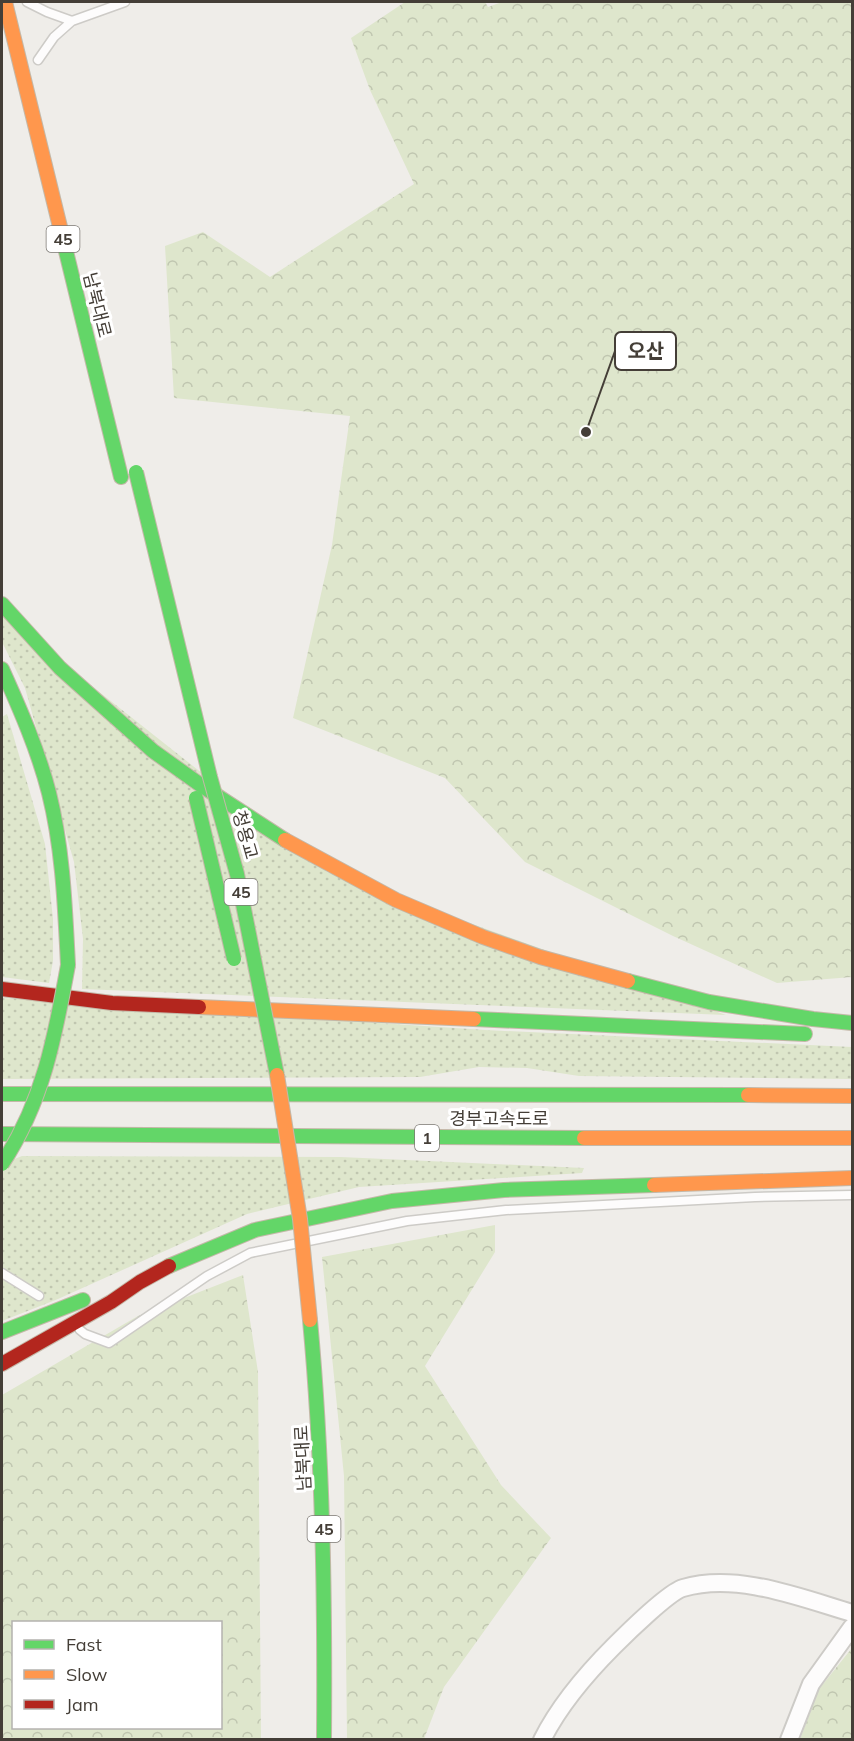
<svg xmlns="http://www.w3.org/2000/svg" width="854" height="1741" viewBox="0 0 854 1741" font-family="Mulish,'Noto Sans KR',sans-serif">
<defs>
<pattern id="grass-dots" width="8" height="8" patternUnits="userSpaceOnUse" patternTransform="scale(1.5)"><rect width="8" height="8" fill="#dee6cc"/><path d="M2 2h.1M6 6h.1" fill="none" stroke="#c0c6b0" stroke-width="1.8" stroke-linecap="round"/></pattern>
<pattern id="forest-crowns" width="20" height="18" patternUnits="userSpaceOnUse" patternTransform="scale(1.5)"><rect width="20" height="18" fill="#dee6cc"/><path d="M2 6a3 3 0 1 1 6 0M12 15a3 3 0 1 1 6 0" fill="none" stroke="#c0c6b0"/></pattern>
</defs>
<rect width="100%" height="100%" fill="#efede9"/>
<path fill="url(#grass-dots)" d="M2 615 327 872 726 1015 82 989 83 939 74 862 25 688 2 642Z
M7 714 45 844 53 919V961L49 983 2 977V717Z
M2 998 485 1030 852 1047V1079L579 1076 527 1068 479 1067 420 1077 2 1079Z
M22 1156 341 1157 584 1168 582 1173 359 1187 247 1214 58 1299 2 1321V1164Z"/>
<path fill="url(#forest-crowns)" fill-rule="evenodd" d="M405 2H485L488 7 502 2H852V977L777 983 673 936 525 862 445 778 293 718 332 545 350 416 174 398 165 246 203 232 270 277 414 184 370 90 351 38Z
M495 1225V1252L425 1366 501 1485 551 1538 444 1687 424 1739H347L344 1476 322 1257Z
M243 1275 258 1372 261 1739H2V1395L138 1316ZM14 1622H220V1728H14Z
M852 1648V1739H800L819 1689Z"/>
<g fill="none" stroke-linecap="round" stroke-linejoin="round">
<g stroke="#cdcbc7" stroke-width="11">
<path id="lane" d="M27 2 47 12 72 21
M38 60 54 37 72 21 125 2
M2 1273 39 1296
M80 1330 85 1334 109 1343 207 1276 250 1253 407 1221 506 1210 755 1197 852 1195"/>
</g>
<g stroke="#cdcbc7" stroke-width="20">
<path id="street" d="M542 1740C560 1704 586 1674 614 1646 626 1634 669 1592 683 1588 737 1572 801 1598 852 1613
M789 1740 811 1684 852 1627"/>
</g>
<g stroke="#c4b8a8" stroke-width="16">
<path id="fast" d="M62 235 121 477
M2 604 60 668 153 751 202 786 285 840
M2 669C20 709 38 750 49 793 63 849 65 907 68 965
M628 981 709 1002 813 1019 852 1023
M474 1019 805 1034
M2 1094 748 1095
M2 1134 584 1138
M169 1266 255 1230 392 1201 504 1190 654 1185
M310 1320C323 1460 325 1600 324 1740
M2 1332 83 1300"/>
</g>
<g stroke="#c4b8a8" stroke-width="16">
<path id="slow" d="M5 2 62 235
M285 840 396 900 483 937 540 957 628 981
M199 1007 474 1019
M748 1095 852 1096
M584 1138H852
M654 1185 852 1178"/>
</g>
<g stroke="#c4b8a8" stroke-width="16">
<path id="jam" d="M2 989 112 1003 199 1007
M2 1364 111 1302 140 1282 169 1266"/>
</g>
<use href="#lane" stroke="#fdfcfc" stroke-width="8"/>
<use href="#street" stroke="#fdfcfc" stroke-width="16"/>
<use href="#fast" stroke="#63d668" stroke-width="14"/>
<use href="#slow" stroke="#ff974d" stroke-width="14"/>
<use href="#jam" stroke="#b3261e" stroke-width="14"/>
<g stroke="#c4b8a8" stroke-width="16" stroke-linecap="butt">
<path id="fast-bridge" d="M136 472 210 777 237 874 277 1075
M196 798 234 959
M2 1164C43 1102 55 1037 68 965"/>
</g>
<g stroke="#c4b8a8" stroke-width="16" stroke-linecap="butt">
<path id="slow-bridge" d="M277 1075 300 1219 310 1320"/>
</g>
<use href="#fast-bridge" stroke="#63d668" stroke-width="14"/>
<use href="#slow-bridge" stroke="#ff974d" stroke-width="14"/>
</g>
<g text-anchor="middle" stroke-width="6" stroke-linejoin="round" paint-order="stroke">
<g fill="#fff" stroke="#7c7873" stroke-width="1.5">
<rect x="46.5" y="226" width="33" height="26" rx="4.5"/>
<rect x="224.5" y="879" width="33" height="26" rx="4.5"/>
<rect x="415" y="1125" width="24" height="26" rx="4.5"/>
<rect x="307.5" y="1516" width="33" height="26" rx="4.5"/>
</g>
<g font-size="16" font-weight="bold" fill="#443e37">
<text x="63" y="245">45</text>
<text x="241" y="898">45</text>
<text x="427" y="1144">1</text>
<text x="324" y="1535">45</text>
</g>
<g font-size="18" fill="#443e37" stroke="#fff">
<text transform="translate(97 305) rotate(76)" y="6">남북대로</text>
<text transform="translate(245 835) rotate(74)" y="6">청용교</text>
<text x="499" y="1125">경부고속도로</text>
<text transform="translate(303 1458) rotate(-93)" y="6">남북대로</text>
</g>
</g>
<path fill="none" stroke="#443e37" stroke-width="2" d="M586 432L615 351"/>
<circle fill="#443e37" stroke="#fff" stroke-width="2" cx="586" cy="432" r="6"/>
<rect fill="#fff" stroke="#443e37" stroke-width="2" x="615" y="332" width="61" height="38" rx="6"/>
<g font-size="20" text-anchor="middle" font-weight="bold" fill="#443e37">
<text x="646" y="358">오산</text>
</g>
<rect width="854" height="1741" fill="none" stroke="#443e37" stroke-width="6"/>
<rect x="12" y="1621" width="210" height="108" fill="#ffffff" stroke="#b4b2af" stroke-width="1.5"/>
<rect x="24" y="1640" width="30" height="9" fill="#63d668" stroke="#b4b2af" stroke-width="1.5"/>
<text x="66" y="1651" font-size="18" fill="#443e37">Fast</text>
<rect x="24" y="1670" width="30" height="9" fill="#ff974d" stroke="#b4b2af" stroke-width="1.5"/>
<text x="66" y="1681" font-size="18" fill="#443e37">Slow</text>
<rect x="24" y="1700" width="30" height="9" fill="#b3261e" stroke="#b4b2af" stroke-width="1.5"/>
<text x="66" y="1711" font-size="18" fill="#443e37">Jam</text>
</svg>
